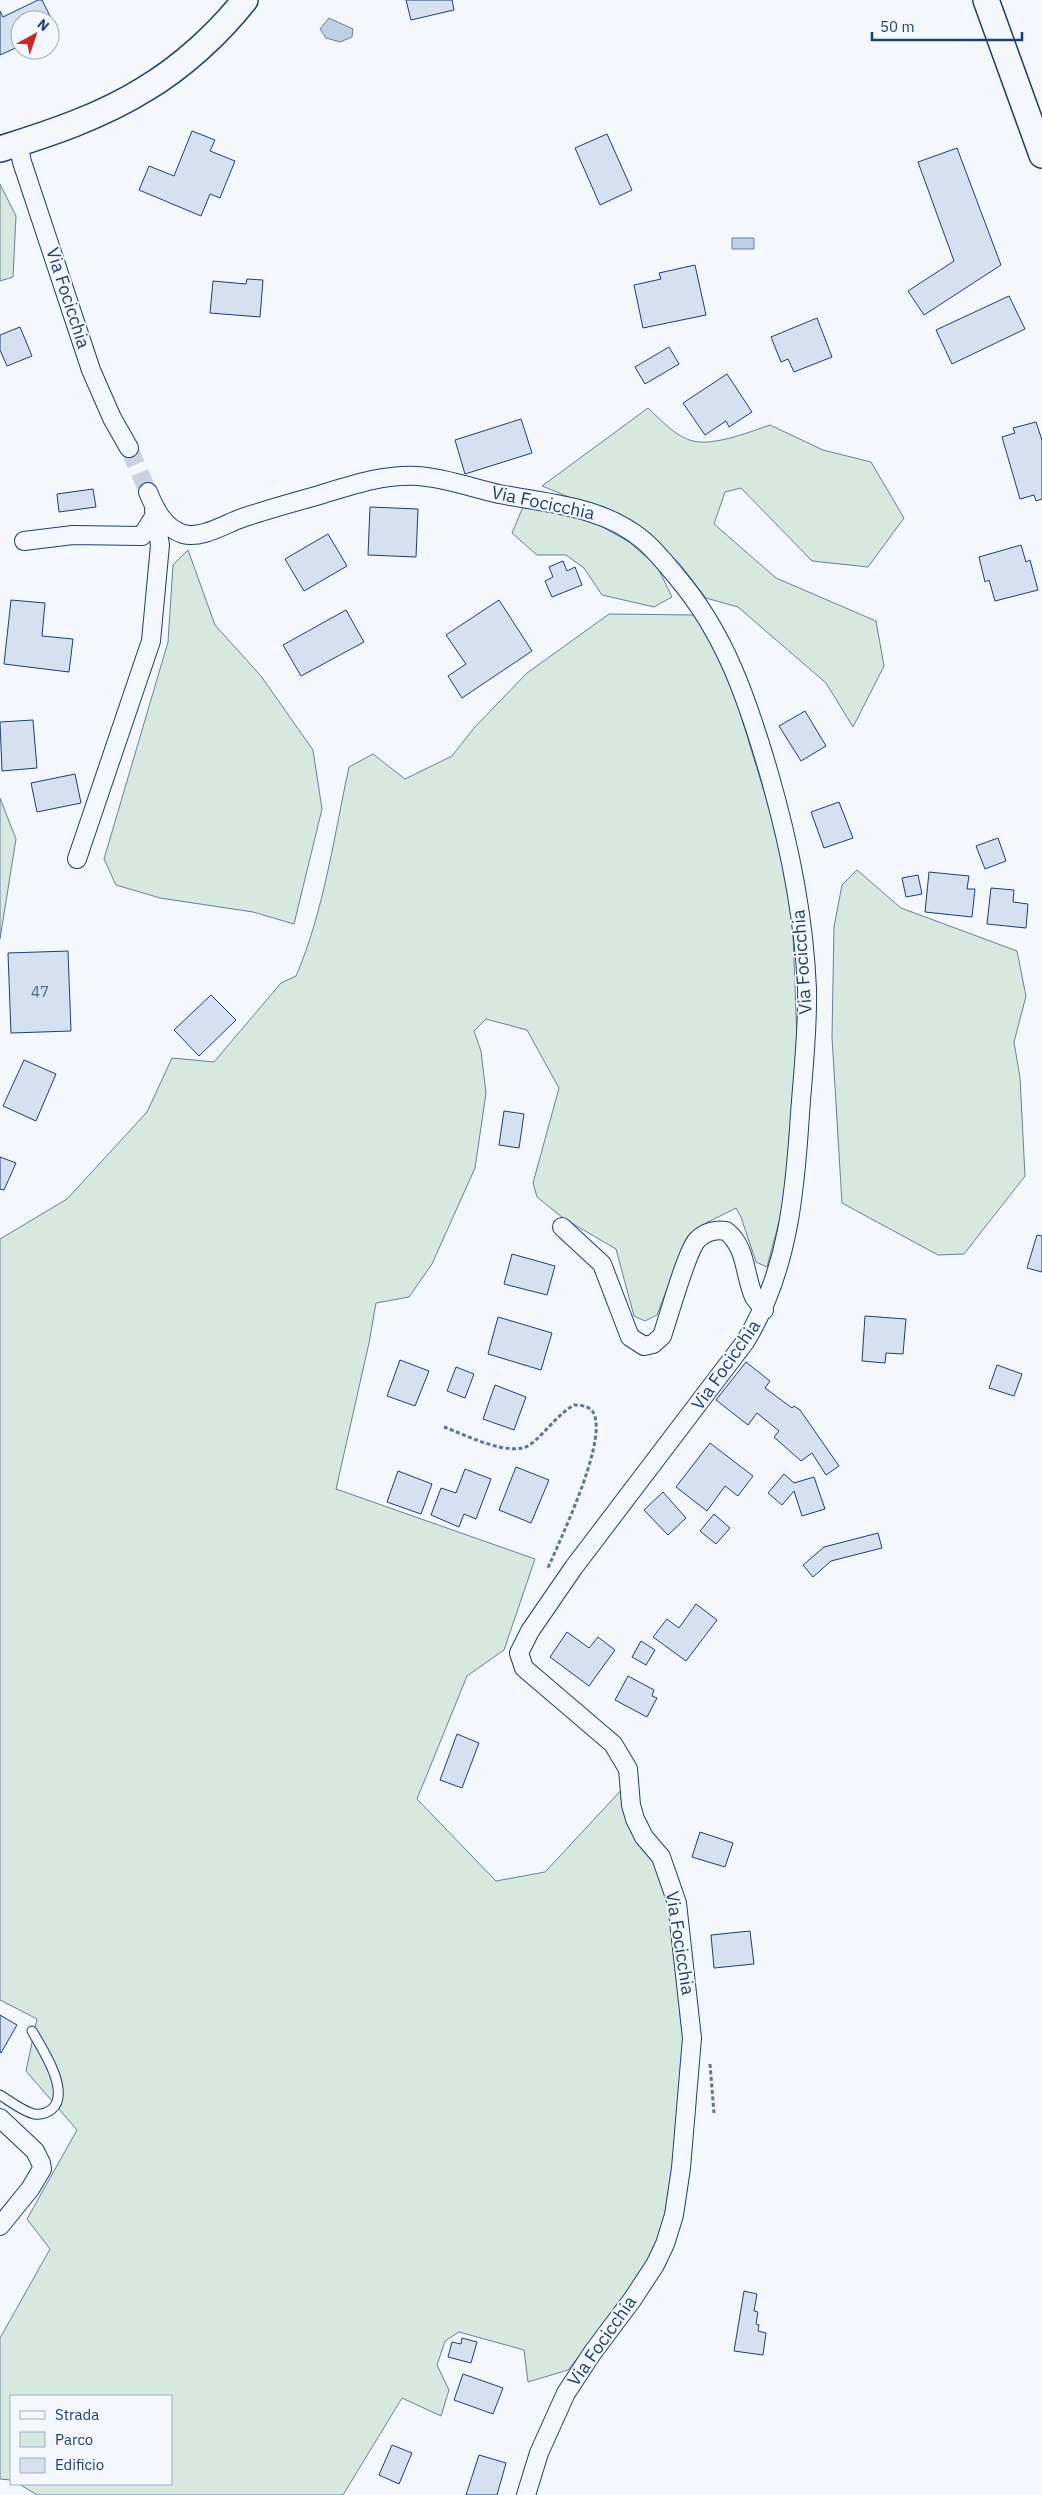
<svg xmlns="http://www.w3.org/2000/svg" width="1042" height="2495" viewBox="0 0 1042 2495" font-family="'IBM Plex Sans',sans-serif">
<rect width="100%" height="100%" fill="#f4f7fb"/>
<path fill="#d7e8df" stroke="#687fa3" d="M0 184 16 216 13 277 0 281Z
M648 408C660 419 672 433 687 439 708 449 749 432 770 425L823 450 871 462 904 518 868 567 812 561 741 488 725 492 714 524 776 578 876 621 884 666 853 727 826 683 738 607 706 598 679 563 633 523 542 486Z
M523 507 587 518 629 542 657 566 672 597 654 607 602 595 584 568 566 555H537L512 533Z
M188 550 215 625 261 676 313 750 322 809 294 924 253 912 160 898 116 885 104 859 168 642 173 565Z
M609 614 695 615 725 663 776 831 792 909 797 1038 785 1199 767 1267 756 1262 741 1217 736 1208 706 1223 684 1244 657 1315 645 1321 634 1316 616 1249 563 1218 537 1197 533 1183 559 1088 527 1030 486 1019 474 1031 481 1051 486 1093 475 1168 432 1264 409 1297 376 1303 369 1343 336 1489 535 1559 504 1650 467 1676 417 1799 496 1881 545 1872 626 1785 661 1868 675 1952 685 2044 674 2188 657 2250 642 2277 568 2370 528 2382 524 2350 459 2332 445 2341 437 2365 449 2390 441 2416 402 2398 343 2495H37L19 2484H171V2396H11V2480L0 2479V2338L50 2249 27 2219 77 2130 26 2071 37 2019 0 2000V1239L67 1199 147 1112 172 1058 214 1062 281 983 296 976C324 911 334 836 349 767L373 754 405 779 452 756 474 728 527 673Z
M0 798 16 839 0 939Z
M857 870 901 908 1017 951 1026 996 1014 1042 1020 1078 1025 1176 964 1254 938 1255 842 1203 832 1037 834 927 842 885Z"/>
<path fill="#bed0e5" stroke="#687fa3" d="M329 18 353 29 352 37 340 42 326 38 320 29Z
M732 238H754V249H732Z"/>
<path fill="#d5e0f0" stroke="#1d3f73" d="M38 0H42L56 28 50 31V20H20V46L0 55V11L3 17Z
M406 0H452L454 10 411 20Z
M192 131 215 140 210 151 235 161 220 198 210 194 201 216 139 190 149 166 174 176Z
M607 134 632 190 600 205 575 148Z
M957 148 1001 265 924 315 908 291 954 261 918 162Z
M695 265 706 315 643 328 634 285 661 279 659 273Z
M247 279 263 280 260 317 210 313 213 281 246 284Z
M1009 296 1025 329 952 364 936 330Z
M817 318 832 357 794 372 788 359 781 362 771 337Z
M20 327 32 356 7 366 0 350V335Z
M669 347 679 364 645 384 635 367Z
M727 374 752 412 729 427 726 421 705 435 683 403Z
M521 419 532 453 465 474 455 440Z
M1036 422 1042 440V499L1036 501 1034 495 1020 499 1002 437 1015 433 1013 428Z
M93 489 96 507 59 512 57 494Z
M370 507 418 509 416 557 368 555Z
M328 534 347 566 304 591 285 559Z
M1021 545 1026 562 1030 560 1038 590 995 601 989 580 985 582 979 557Z
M563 561 567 571 575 567 582 585 552 597 545 581 553 577 549 567Z
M11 600 45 603 42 636 73 639 69 672 4 664Z
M499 600 532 651 462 698 448 676 466 664 446 635Z
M346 610 364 642 301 676 283 645Z
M805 711 826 746 801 761 779 726Z
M33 720 37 768 2 771 0 722Z
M75 774 81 803 37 812 31 783Z
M839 802 853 838 824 848 811 812Z
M998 838 1006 861 985 869 976 846Z
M929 872 969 876 967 889H975L972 917 925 912Z
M918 875 922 894 906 897 902 878Z
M991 888 1014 890 1013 902 1028 904 1026 928 987 924Z
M68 951 71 1031 11 1033 8 953Z
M211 995 236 1020 199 1056 174 1030Z
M24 1060 56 1074 36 1121 3 1106Z
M504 1111 524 1114 519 1148 499 1145Z
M0 1157 16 1163 4 1190 0 1189Z
M1037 1235 1042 1236V1272L1027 1268Z
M512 1254 555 1266 547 1295 504 1284Z
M865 1316 906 1319 903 1354 886 1353 885 1363 862 1361Z
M498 1317 552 1333 541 1370 488 1354Z
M400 1360 429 1371 415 1406 387 1396Z
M746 1362 770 1381 765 1388 792 1408 794 1406 800 1410 839 1466 826 1475 812 1453 801 1461 774 1437 779 1431 757 1413 748 1425 716 1400Z
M997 1365 1022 1374 1014 1396 989 1388Z
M456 1367 474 1374 465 1398 447 1391Z
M495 1385 526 1397 514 1430 483 1419Z
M710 1443 753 1476 738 1496 725 1486 707 1511 676 1487Z
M516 1467 549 1480 531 1523 499 1510Z
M465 1469 491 1479 476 1519 464 1514 459 1527 431 1515 441 1488 456 1493Z
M398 1471 432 1484 421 1514 387 1502Z
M784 1474 794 1483 814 1477 825 1509 802 1516 794 1491 782 1505 768 1493Z
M663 1492 686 1518 668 1535 644 1510Z
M714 1514 730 1528 716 1544 700 1531Z
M878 1533 882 1548 831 1561 813 1577 803 1565 824 1547Z
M696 1604 717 1620 686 1661 653 1637 667 1619 679 1628Z
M567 1632 589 1648 598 1637 615 1650 589 1686 550 1657Z
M641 1641 655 1650 646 1665 632 1657Z
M628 1676 654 1690 652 1696 657 1698 647 1717 615 1700Z
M457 1734 479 1743 462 1788 440 1780Z
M700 1832 733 1843 725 1867 692 1857Z
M750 1931 754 1964 714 1968 711 1935Z
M0 2015 17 2025 1 2053 0 2052Z
M744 2291 757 2294 754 2311 758 2312 756 2324 759 2325 758 2331 766 2333 763 2355 734 2351Z
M462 2338 477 2342 471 2363 448 2357 452 2342 461 2344Z
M463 2374 503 2388 493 2414 454 2400Z
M392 2445 412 2453 399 2484 379 2475Z
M479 2455 506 2463 497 2495H466Z"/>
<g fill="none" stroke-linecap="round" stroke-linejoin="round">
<path stroke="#c9d2e0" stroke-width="18" stroke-dasharray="18 9" stroke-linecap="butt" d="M129 448 148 492"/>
<g stroke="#1d3f73" stroke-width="11">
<path id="lane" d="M0 2095C10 2101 22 2111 34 2114 41 2115 47 2113 52 2109 71 2092 42 2048 32 2031"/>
</g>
<g stroke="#1d3f73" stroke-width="20">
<path id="street" d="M18 143 22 162 91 370 112 418 129 448
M148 492C155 509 164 528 183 534 202 539 225 524 242 518 266 510 291 503 316 496 349 486 382 474 418 476 446 478 472 488 499 494 550 504 602 506 643 540 656 551 666 564 676 576 725 633 747 699 768 770 789 842 804 914 807 989 808 1031 803 1072 800 1114 795 1194 788 1272 745 1342L574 1567 530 1631 519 1653 524 1668 613 1744 628 1769 631 1805 635 1819 644 1837 661 1857 677 1903 692 2038 681 2168 674 2215 665 2244 655 2265 632 2300 593 2352 566 2393 539 2453 526 2495
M24 541 73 535 142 536 155 515
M77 859 151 641 160 545 154 510
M562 1227 602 1264 630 1337 644 1346 653 1344 662 1336C669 1316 686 1253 697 1240 705 1232 716 1229 726 1231 747 1247 744 1275 754 1297 757 1301 761 1306 764 1310
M0 2118 35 2151 41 2163 42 2169 30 2189 0 2226"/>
</g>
<g stroke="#1d3f73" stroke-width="28">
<path id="secondary" d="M986 0 1042 155
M0 149C49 134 102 116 145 89 182 67 218 34 245 0"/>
</g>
<path stroke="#5e769c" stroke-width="3" stroke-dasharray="4 2.5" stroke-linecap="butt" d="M444 1427C466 1435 512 1459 531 1444 546 1432 557 1415 574 1405 583 1405 593 1407 595 1417 604 1448 561 1538 547 1570
M710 2064 714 2113"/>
<use href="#lane" stroke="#f4f7fb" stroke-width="9"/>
<use href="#street" stroke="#f4f7fb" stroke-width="18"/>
<use href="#secondary" stroke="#f4f7fb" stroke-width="25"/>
</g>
<g text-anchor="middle" stroke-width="4" stroke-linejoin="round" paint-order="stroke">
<g font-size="15" fill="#4b6792">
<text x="40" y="997">47</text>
</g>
<g font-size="18" fill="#1d3f73" stroke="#f4f7fb">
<text transform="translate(68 298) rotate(72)" y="6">Via Focicchia</text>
<text transform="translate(543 503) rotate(12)" y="6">Via Focicchia</text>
<text transform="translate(802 962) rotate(-94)" y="6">Via Focicchia</text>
<text transform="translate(726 1365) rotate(-55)" y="6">Via Focicchia</text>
<text transform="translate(680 1943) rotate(81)" y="6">Via Focicchia</text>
<text transform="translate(602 2341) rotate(-55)" y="6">Via Focicchia</text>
</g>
</g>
<rect x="10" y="2395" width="162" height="90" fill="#f4f7fb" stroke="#9eadc5"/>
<rect x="20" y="2411" width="25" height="8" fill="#f4f7fb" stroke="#9eadc5"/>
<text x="55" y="2420" font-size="15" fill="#1d3f73">Strada</text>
<rect x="20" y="2432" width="25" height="15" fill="#d7e8df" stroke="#9eadc5"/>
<text x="55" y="2445" font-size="15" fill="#1d3f73">Parco</text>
<rect x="20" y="2458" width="25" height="15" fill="#d5e0f0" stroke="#9eadc5"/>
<text x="55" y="2470" font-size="15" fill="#1d3f73">Edificio</text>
<g transform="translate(35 35) rotate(40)"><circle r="24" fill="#f4f7fb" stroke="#9eadc5"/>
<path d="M0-4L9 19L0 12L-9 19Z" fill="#c62828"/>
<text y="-8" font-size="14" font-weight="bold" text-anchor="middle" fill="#1d3f73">N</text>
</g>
<path d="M872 32v8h150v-8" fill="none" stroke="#1d3f73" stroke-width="2.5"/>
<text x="880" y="32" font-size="15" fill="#1d3f73" stroke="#f4f7fb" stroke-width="4" paint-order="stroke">50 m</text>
</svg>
